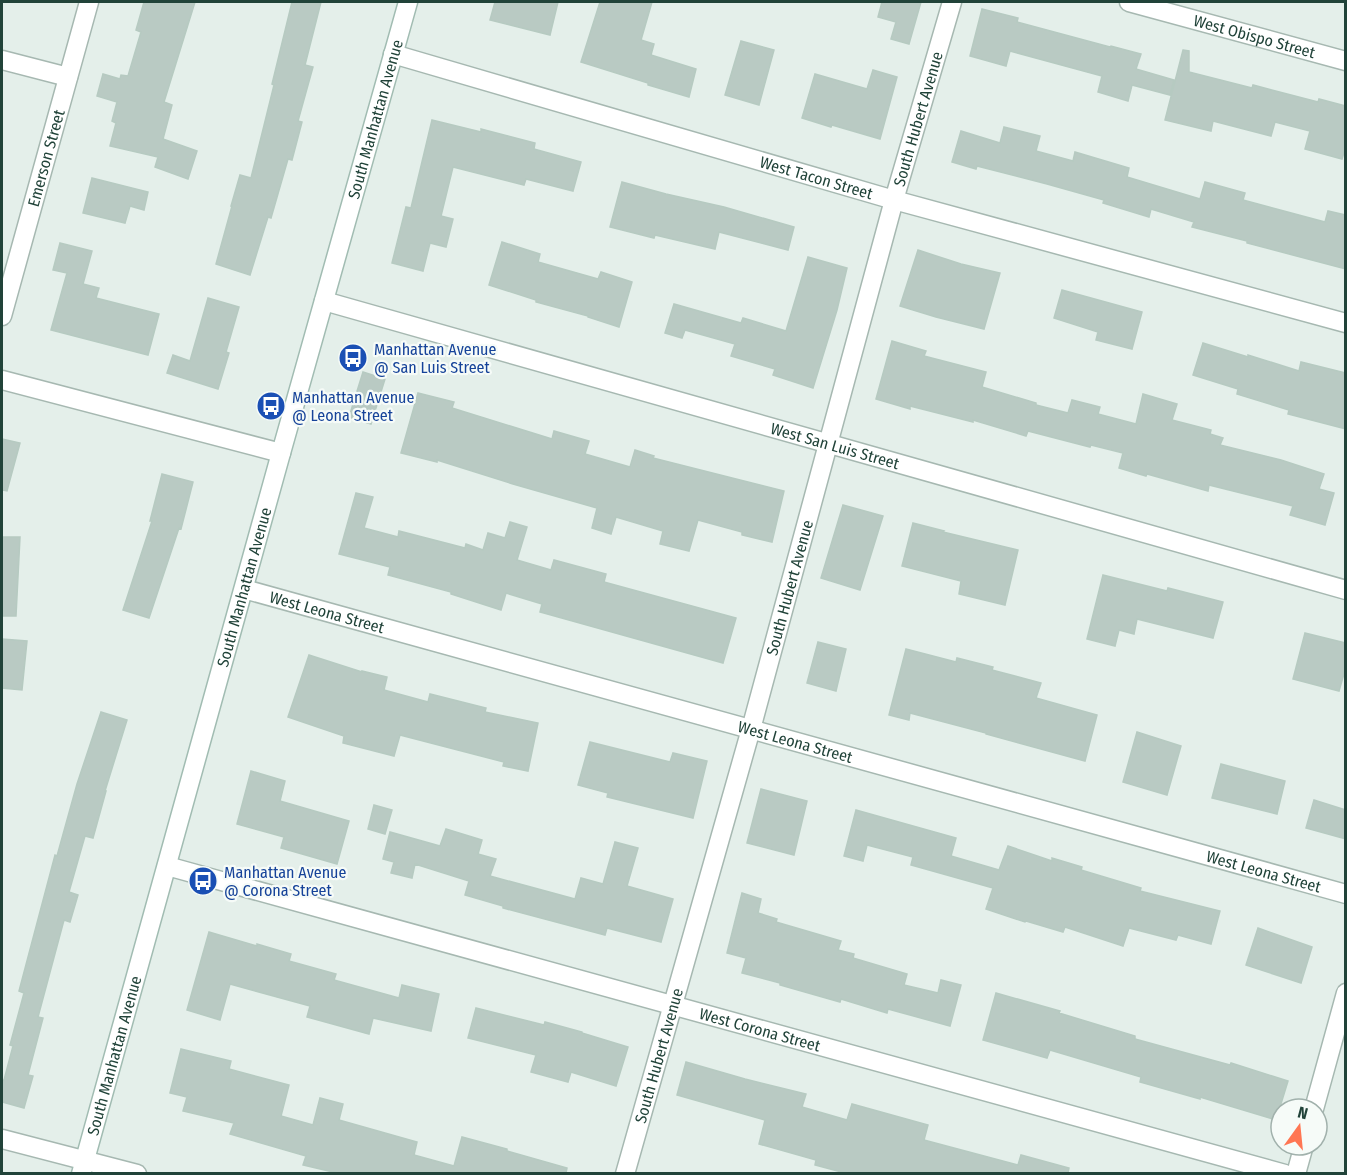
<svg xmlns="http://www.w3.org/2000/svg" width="1347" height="1175" viewBox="0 0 1347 1175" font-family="'Fira Sans Condensed',sans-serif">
<rect width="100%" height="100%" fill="#e4efea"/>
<path fill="#b9cac3" stroke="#b6cac1" stroke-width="1.5" d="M144 2H195L164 102 172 105 163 139 197 151 188 179 155 167 158 157 110 146 116 123 112 121 117 102 97 96 103 74 120 79 121 75 128 76 141 32 136 30Z
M292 2H321L305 65 313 67 298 121 302 122 292 160 288 159 271 218 268 217 250 275 216 264 232 206H231L240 175 251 178 274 85 272 84Z
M495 2H558L550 35 490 20Z
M600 2H652L641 40 654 44 651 55 696 69 689 97 648 85V83L581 62Z
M882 2H921L909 44 891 39 896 22 878 17Z
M982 9 1018 18 1017 22 1110 47 1111 46 1141 54 1136 69 1174 80 1170 95 1132 85 1128 101 1098 92 1102 76 1010 51 1006 66 970 56Z
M741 41 774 50 759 105 725 95Z
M1183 50 1189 51V72L1252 88 1253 85 1318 102 1319 99 1346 106V146L1342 159 1305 149 1310 131 1275 122 1271 136 1213 121 1211 131 1165 120Z
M873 70 897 77 880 139 832 125 831 127 802 118 815 74 867 89Z
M432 120 481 132V129L535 143 534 149 581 162 573 191 526 179 524 185 453 167 441 216 453 219 446 247 430 243 423 271 392 263 406 207 411 208Z
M1004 127 1040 136 1036 151 1073 161 1075 152 1129 168 1127 177 1200 199 1205 182 1245 193 1243 200 1325 222 1328 211 1346 215V269L1247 243V241L1192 227 1194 222 1151 209 1149 217 1103 203 1104 200 1047 184 977 166 976 169 952 162 961 131 1000 143Z
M92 178 148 192 144 210 130 206 125 223 83 213Z
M622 182 666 194 724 207 794 227 788 250 719 232 715 249 655 235 654 238 610 227Z
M502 242 540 254 538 262 598 279 601 272 632 282 619 327 588 317V316L536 302V300L489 285Z
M60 243 92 251 83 284 99 288 96 298 159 314 148 355 51 330 67 273 53 270Z
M918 250 961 264 1000 273 984 329 936 317 900 306Z
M808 257 847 268 837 310 813 388 773 375 775 369 731 356 735 344 685 330 682 338 665 333 674 304 741 323 743 318 786 331Z
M1062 290 1142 312 1132 349 1096 340 1098 332 1054 318Z
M208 298 239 307 226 352 229 353 218 389 167 373 173 355 190 361Z
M892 341 926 351 924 356 986 372 982 387 1036 403V405L1068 413 1072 400 1100 407 1098 414 1136 424 1143 394 1177 404 1172 420 1211 430 1210 434 1223 438 1220 445 1281 460 1324 474 1319 489 1334 493 1325 525 1290 515 1293 506 1209 485 1208 491 1147 474 1146 476 1119 468 1123 453 1091 445 1090 447 1028 431 1026 436 973 420V422L910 406V409L876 399Z
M1203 343 1248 357V355L1299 371 1301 362 1346 373V429L1288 414 1289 410 1237 394 1238 389 1193 375Z
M363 372 385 379 371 424 349 417Z
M418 393 454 402 452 408 552 439 554 431 589 441 585 454 630 467 635 450 654 456 653 458 784 491 772 542 742 535V532L698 520 689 551 660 544 663 531 616 517 611 534 592 528 597 508 513 484 437 460V462L401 453Z
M2 439 20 443 7 491 2 490Z
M162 474 193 482 181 529 179 528 149 618 123 610 152 521H150Z
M356 493 373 497 364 528 398 537 399 531 465 548 466 544 483 550 488 533 505 538 510 522 527 527 517 560 551 570 554 560 606 574 604 582 736 618 723 663 540 612 542 604 506 593 501 610 451 594V592L388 575 390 567 339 554Z
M843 505 883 516 860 590 821 578Z
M913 523 944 531 943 532 1018 550 1005 605 959 594 961 581 902 566Z
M2 537H20L16 616H2Z
M1103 575 1167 591 1168 588 1223 602 1213 638 1137 619 1134 634 1119 630 1115 646 1087 639Z
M1305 633 1346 643V667L1339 691 1293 679Z
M2 639 27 641 22 690 2 688Z
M818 642 846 649 836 691 807 683Z
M906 649 956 662 957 658 993 667 992 670 1041 683 1036 698 1097 715 1085 761 986 734V733L910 713 909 720 889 715Z
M309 655 362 672V671L387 677 384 690 428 702 430 694 486 708 485 712 538 723 528 771 503 766 504 762 400 735 394 756 343 743 344 736 288 717Z
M101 712 127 720 105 791H106L93 838 85 836 69 892 78 895 70 922 64 920 38 1017 43 1018 28 1075 33 1076 24 1108 2 1102V1080H4L13 1046 10 1045 24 993 19 991 55 855 57 856 77 784Z
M1137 732 1181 746 1167 795 1123 782Z
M590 742 670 762 673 753 707 761 693 818 607 797 608 793 578 785Z
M1221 764 1285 781 1277 814 1212 798Z
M251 771 285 781 280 801 349 821 337 864 281 848 284 837 237 824Z
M761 789 807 801 794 855 747 843Z
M1314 800 1346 810V839L1306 828Z
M374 805 392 810 385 834 368 829Z
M856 810 956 838 951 856 999 870 1008 846 1052 861V858L1082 867 1081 870 1141 888 1140 891 1220 911 1211 944 1178 935 1176 940 1129 928 1123 946 1065 927 1063 932 1026 921 1025 922 986 909 993 888 911 865 913 857 867 845 863 861 844 856Z
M446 829 482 840 478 854 496 859 490 876 575 899 581 878 603 884 615 842 638 848 627 886 673 899 661 942 607 928 605 935 503 908V906L465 895 469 881 415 864 412 878 391 873 394 862 383 859 390 832 440 846Z
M742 893 761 899 758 913 777 919 776 922 841 941 838 950 854 954 853 958 907 974 904 985 938 993 941 980 961 985 950 1026 888 1009 887 1013 841 999 840 1002 780 985V983L742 973 746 958 727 953Z
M1258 928 1312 947 1301 983 1246 965Z
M209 932 257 946V944L291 954 289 961 336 974 334 980 399 998 402 985 439 994 431 1031 373 1018 369 1034 307 1017 310 1006 230 984 220 1020 187 1010Z
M996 993 1060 1011 1059 1013 1135 1036V1039L1230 1065 1231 1063 1288 1081 1276 1120 1200 1097V1099L1140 1082 1141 1077 1050 1050 1047 1058 983 1040Z
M476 1008 544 1025 545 1022 582 1032V1033L628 1047 616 1086 571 1072 568 1082 531 1072 536 1055 468 1038Z
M181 1049 231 1061 229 1069 289 1085 281 1116 313 1125 320 1098 343 1104 339 1120 417 1142 414 1155 454 1166 462 1137 507 1149V1151L567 1168 566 1173H337L303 1165 306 1156 230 1134 234 1123 183 1111 187 1097 170 1093Z
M686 1062 745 1079 806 1094 802 1107 847 1120 852 1104 928 1125 924 1140 1018 1165 1021 1155 1069 1168 1068 1173H845L815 1165 816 1160 759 1144 765 1120 677 1095Z"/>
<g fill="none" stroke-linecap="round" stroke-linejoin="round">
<g stroke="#a6b8b1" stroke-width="21">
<g id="minor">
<path id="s1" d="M1129 2 1346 61"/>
<path id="s2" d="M393 54 894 200 1346 323"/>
<path d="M2 60 68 77"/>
<path id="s3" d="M324 301 1346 590"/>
<path id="s4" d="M2 316 89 2"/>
<path d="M2 380 281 453"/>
<path id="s5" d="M244 589 1346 894"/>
<path id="s6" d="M167 866 1285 1174"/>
<path d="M1314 1109 1346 993"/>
<path d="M2 1139 137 1174"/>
<path id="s7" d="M625 1174 751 729 894 200 952 2"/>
<path d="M1296 1174 1304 1145"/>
</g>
</g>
<g stroke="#a1bcb2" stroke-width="21">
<g id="secondary">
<path id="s8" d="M81 1174 281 453 408 2"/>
</g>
</g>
<use href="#minor" stroke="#fff" stroke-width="18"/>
<use href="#secondary" stroke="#fff" stroke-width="18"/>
</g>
<defs>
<g id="bus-disc" transform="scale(1.5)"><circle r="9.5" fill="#1a4fb4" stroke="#f6fbf8"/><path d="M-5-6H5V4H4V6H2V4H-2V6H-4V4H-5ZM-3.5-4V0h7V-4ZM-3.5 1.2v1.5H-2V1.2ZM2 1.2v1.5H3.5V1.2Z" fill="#fff"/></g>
</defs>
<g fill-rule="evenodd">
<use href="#bus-disc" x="353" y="358"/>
<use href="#bus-disc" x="271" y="406"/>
<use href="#bus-disc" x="203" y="881"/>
</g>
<g text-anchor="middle" stroke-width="4.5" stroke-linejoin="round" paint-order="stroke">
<g font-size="16" fill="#214339" stroke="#f6fbf8">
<text dy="6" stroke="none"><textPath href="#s1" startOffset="130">West Obispo Street</textPath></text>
<text dy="6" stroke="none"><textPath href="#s8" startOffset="1095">South Manhattan Avenue</textPath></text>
<text dy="6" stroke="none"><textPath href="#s7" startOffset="1095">South Hubert Avenue</textPath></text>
<text dy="6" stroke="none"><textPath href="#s4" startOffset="164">Emerson Street</textPath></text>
<text dy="6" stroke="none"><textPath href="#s2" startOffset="441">West Tacon Street</textPath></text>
<text dy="6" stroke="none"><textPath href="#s3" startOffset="531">West San Luis Street</textPath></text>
<text dy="6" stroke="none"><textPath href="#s8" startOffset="609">South Manhattan Avenue</textPath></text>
<text dy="6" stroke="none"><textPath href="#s7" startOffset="609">South Hubert Avenue</textPath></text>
<text dy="6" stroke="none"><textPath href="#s5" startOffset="86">West Leona Street</textPath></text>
<text dy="6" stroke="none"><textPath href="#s5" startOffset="572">West Leona Street</textPath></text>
<text dy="6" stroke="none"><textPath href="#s5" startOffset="1058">West Leona Street</textPath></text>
<text dy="6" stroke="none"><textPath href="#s6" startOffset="615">West Corona Street</textPath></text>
<text dy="6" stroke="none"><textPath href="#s8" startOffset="123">South Manhattan Avenue</textPath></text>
<text dy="6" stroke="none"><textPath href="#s7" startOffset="123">South Hubert Avenue</textPath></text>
</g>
<g font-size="16" fill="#164399" stroke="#f6fbf8" text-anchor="start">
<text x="374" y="355">Manhattan Avenue<tspan x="374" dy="18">@ San Luis Street</tspan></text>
<text x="292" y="403">Manhattan Avenue<tspan x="292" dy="18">@ Leona Street</tspan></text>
<text x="224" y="878">Manhattan Avenue<tspan x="224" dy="18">@ Corona Street</tspan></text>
</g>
</g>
<rect width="1347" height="1175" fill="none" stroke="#214339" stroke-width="6"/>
<g transform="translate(1299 1127) rotate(15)"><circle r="28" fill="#f6fbf8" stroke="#a1b1ac" stroke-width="1.5"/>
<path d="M0-4.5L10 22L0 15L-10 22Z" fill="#ff7653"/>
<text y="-9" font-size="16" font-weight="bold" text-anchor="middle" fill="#214339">N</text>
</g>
</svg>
